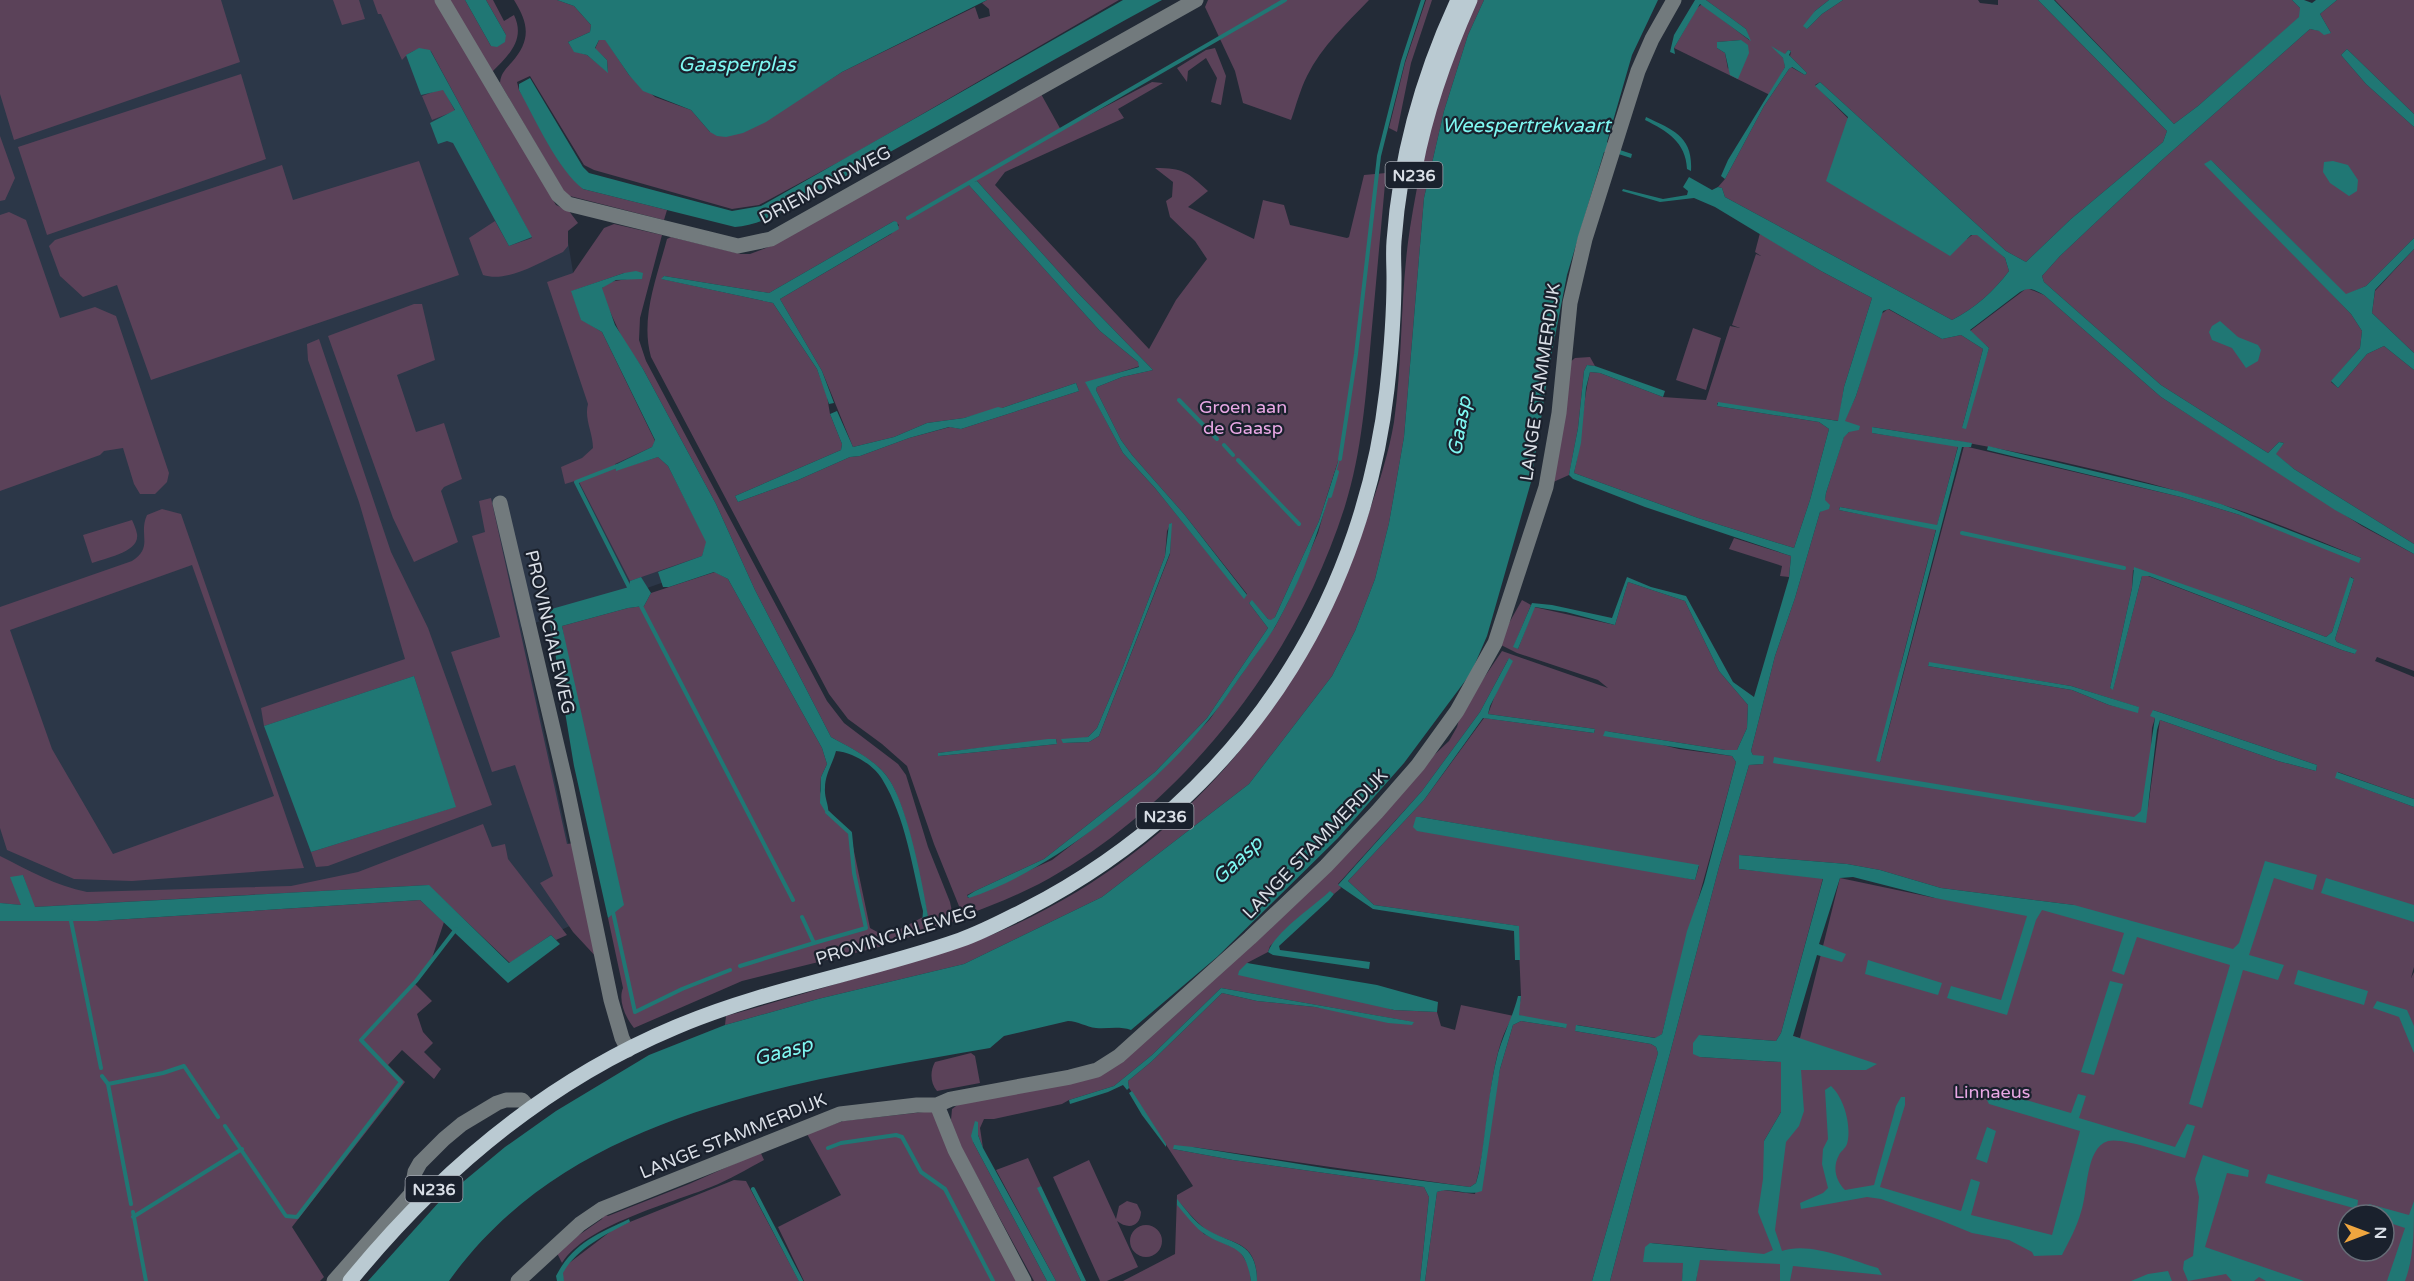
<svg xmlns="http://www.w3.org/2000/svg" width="2414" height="1281" viewBox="0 0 2414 1281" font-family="'Varela Round',sans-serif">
<rect width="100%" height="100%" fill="#232b37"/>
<path fill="#2c3748" d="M0 0H420L568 242 578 302 718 563 633 593 521 627 585 919 561 930 424 893 0 912Z"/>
<path fill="#5b4259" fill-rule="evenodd" d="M0 0H221L240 62 14 140 0 94Z
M333 0H359L365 19 342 25Z
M373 0H437L556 205 569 211 578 223 568 231V246L563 252C540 262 508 283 483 275L469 238 495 221 509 246 532 238 431 51C417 48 411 50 402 60L381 14H378Z
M450 0H465L491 46 506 35 486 0H493L504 21 514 15C526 40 508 56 491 73Z
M514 0H557L574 6 591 25 590 32 568 42 574 51 587 55 608 72 607 60 595 49 599 40 605 39 629 75 655 97 691 110 710 132 801 98 842 72 975 7 979 19 990 16 989 9 982 3 987 0H1119L850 156 759 205 732 209 594 170 584 165 530 76 517 82 519 90 583 189 667 210 664 220 566 195 500 83C501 73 505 70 512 62 531 40 529 24 514 0Z
M1208 0H1369C1346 24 1322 46 1307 76 1300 90 1296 106 1291 120L1243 103 1235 71 1205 7Z
M1426 0H1432L1411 63 1397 132 1389 128 1405 63Z
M1476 0H1484L1468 35 1444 111 1424 198 1404 437 1389 523 1375 579 1355 631 1332 676 1249 784 1102 897 964 964 818 999 725 1025 726 1016C775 1002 824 988 873 973 921 959 967 947 1012 926 1181 849 1303 704 1363 530 1375 495 1388 458 1394 422 1403 358 1400 292 1410 228 1418 178 1429 126 1445 78 1454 52 1465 26 1476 0Z
M1706 0H1829L1815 11 1807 29 1822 14 1843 0H1978L1980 3 1998 5V0H2038L2167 131 2163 142 2071 219 2026 262 2006 251 1820 82 1815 85 1967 239 1976 232 2005 258 2009 271C1994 291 1974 309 1952 320L1725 197 1722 188 1718 187 1725 179 1764 106 1789 69 1791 67 1805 75 1807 73 1790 56 1791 51 1788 50 1785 55 1774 48 1784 59 1785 67 1770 95 1674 48 1697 8 1702 4 1749 40 1746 29ZM1741 40 1728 69 1725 53 1717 48V42Z
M2055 0H2292L2300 8V17L2198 106 2174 124Z
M2337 0H2414V114L2347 49 2341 55 2366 84 2414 127V238L2366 286 2346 295 2211 160 2287 247 2351 314 2362 331 2360 348 2331 382 2338 388 2367 354 2384 346 2414 370V544L2294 469 2275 454 2284 443 2279 442 2268 453 2161 385 2044 282 2042 276 2060 256 2162 160 2310 29 2331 33 2320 14Z
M1215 48 1226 76 1221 105 1211 102 1217 78 1206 58 1188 71 1187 82 1177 68 1206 50Z
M241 74 266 159 47 235 18 147Z
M1152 82 1163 83 1118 109 1124 118 1005 172 995 185 1149 349 1176 300 1207 259 1195 241 1170 217 1166 201 1172 197 1173 182 1155 168C1184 168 1187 172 1208 191L1188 207 1254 239 1263 200 1284 205 1290 225 1347 238 1349 237 1364 175 1386 173C1381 228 1376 283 1371 338 1366 394 1362 452 1345 506 1297 659 1181 808 1039 884 1015 896 989 907 963 916L934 844 907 766 882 744 848 719 829 694 651 357C640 318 657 277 667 239L671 237 741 254H750L771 246 1041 94 1061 130ZM977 181 1077 292 1153 370 1122 377 1097 387 1096 390 1121 440 1132 455 1184 514 1247 594 1244 598 1155 488 1123 453 1086 383 1140 366 1138 362 1100 331 968 184ZM894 221 899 225 891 234 780 299 822 371 853 447 894 437 927 423 964 418 1002 408 1076 383 1079 391 961 429 950 427 909 438 860 456 850 457 798 480 738 502 735 496 841 450 842 444 830 414 827 396 817 369 773 303 662 279 664 276 769 293ZM1339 458 1318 533 1288 602 1275 627 1210 719 1161 771 1116 811 1052 860 968 898 967 895 975 891 1044 859 1155 772 1207 718 1268 628 1249 603 1252 601 1268 619 1271 621 1275 617 1319 521ZM1171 523 1170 554 1099 736 1089 742 1063 743 1088 737 1097 728 1123 667 1165 556 1167 531ZM1056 739 1057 744 938 756V753Z
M441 89 444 90 455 111 432 120 422 96Z
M0 136 15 178 5 200 0 201Z
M419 161 459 275 151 380 117 285 83 297 60 276 49 246 55 240 282 165 293 200Z
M9 212 26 220 60 318 95 307 116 316 169 473 167 482 155 494H140L134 484 123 448 104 451 100 455 0 491V215Z
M614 224 662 235 640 318 639 340 646 361 827 701 844 723 898 764 906 775 928 847 950 902 954 921 890 944 889 935 923 917V924L929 921C921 885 907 800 885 774 873 759 847 746 831 737L755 590 716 504 643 369 623 340 601 292 602 288 609 282 627 279 624 273 572 291 581 319 602 332 655 441 652 447 615 464 616 470 658 457 668 466 707 542 702 556 630 581 578 480 565 484 561 467 582 458 593 448C593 433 584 419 588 404L547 282 573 273 604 228Z
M1760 233 1821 271 1872 298 1844 387 1839 421 1717 403V406L1819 422 1829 429 1810 500 1794 548 1698 518 1574 473C1582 440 1582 405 1590 372L1600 373 1663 397 1706 400 1730 326 1740 328 1732 325 1756 254 1761 256 1755 252Z
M2414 249V353L2372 313 2375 291Z
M2027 288 2044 295 2161 397 2362 526 2414 554V671L2377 657 2375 661 2414 677V799L2338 772 2336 778 2414 807V967L2411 978 2414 972V1281H1696L1699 1260 1728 1250 1651 1243 1684 1263 1682 1281H1610L1719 867 1749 765 1763 764 1753 755 1751 751 1775 656 1795 598 1820 512 1823 510 1826 493 1844 436 1849 432 1844 421 1856 396 1880 315 1888 309 1942 339 1961 335 1983 349 1962 428 1989 348 1970 331ZM1872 427C1990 445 2107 468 2220 504 2268 519 2314 539 2361 558L2240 515 2181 497 1964 446 1880 762 1902 660 1936 529 1839 510 1840 507 1937 526 1958 446 1872 433ZM2133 570 2245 606 2326 637 2332 632 2351 577 2354 579 2335 639 2337 642 2356 650 2355 654 2342 650 2148 576H2142L2113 689 2110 688 2132 588ZM1929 663 2071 686 2138 707V712L2109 705 2072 690 1928 666ZM2153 710 2317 765 2316 771 2278 761 2160 720 2148 808 2152 728 2155 718ZM1739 855 1847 864 1880 870 1941 888 2074 905 1935 898 1840 878 1800 1038 1793 1036 1792 1132 1764 1141 1781 1112V1062L1700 1057V1035L1776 1041 1781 1033 1823 878 1739 869ZM2348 1215H2384V1251H2348Z
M414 304H422L435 360 397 375 416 432 444 423 462 479 444 487 441 491 458 542 414 562 393 518 328 336Z
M1693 328 1721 338 1706 390 1676 380Z
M319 339 391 552 428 628 492 805 328 866 316 867 311 852 455 807 414 676 264 726 261 708 405 659 359 502 308 360 307 344Z
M1590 357 1595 366 1587 365 1584 371 1578 428 1569 475 1551 483 1569 363 1575 358Z
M491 498 567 844 574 843 599 960 573 932 540 883 553 876 515 765 492 772 451 652 500 637 472 536 485 532 479 501Z
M162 509 181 514 304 868 132 881 74 879 7 850 0 828V607L132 561C154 547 138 535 147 515ZM192 565 274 796 113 854 52 749 10 630Z
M132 520C134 524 136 529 137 534 140 552 105 558 92 563L83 535Z
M1734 538 1791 556 1789 577 1780 576 1782 566 1729 549Z
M715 572 728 579 822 748 827 764 821 777 820 791 828 816 829 811 851 837 870 928 881 934 883 946 742 981 634 1028C625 1017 618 1000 623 988L608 918 613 912 562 626 628 608 644 606 651 593Z
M1628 582 1685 601 1719 671 1748 705 1747 728 1737 750H1725L1605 731 1679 749 1732 756 1736 762C1712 853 1685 943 1662 1034L1656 1038 1577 1025 1575 1031 1651 1044 1656 1047 1658 1053 1592 1281H1425L1437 1192 1443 1190 1475 1194 1500 1069 1513 1025 1521 1021 1566 1028 1518 1015 1521 996 1518 926 1374 905 1348 881 1424 800 1484 718 1594 733 1595 729 1488 714 1509 658 1480 712 1422 791 1338 884 1341 888 1334 894 1330 892 1270 946 1268 952 1247 963 1394 1010 1437 1012 1441 1026 1455 1030 1461 1005 1514 1016C1487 1050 1490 1139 1476 1183L1470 1187 1455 1185 1193 1147 1173 1149 1233 1160 1424 1187 1429 1197 1420 1281H1257C1257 1236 1227 1246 1204 1228 1194 1220 1186 1209 1177 1200L1204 1234 1239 1250 1249 1266 1251 1281H1123L1175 1254 1177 1195 1193 1186 1129 1088 1128 1081 1151 1062 1222 993 1257 1001 1315 1007 1413 1022 1221 988 1152 1055 1114 1086 1069 1100 1062 1104 994 1119H984L980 1128 983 1148 978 1135V1122L973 1142 1047 1281H1034L955 1136 951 1120 952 1109 960 1103 1099 1070 1449 741 1457 727 1461 712 1502 651 1608 688 1598 680 1517 653 1501 645 1500 639 1522 600 1531 605 1514 646 1518 649 1534 607 1615 625ZM1416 817H1420L1699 866 1695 880Z
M483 824 492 847 505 844 508 859 567 935 556 940 551 935 510 963 428 885 34 907 23 875 21 905 0 903V856C28 870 56 886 87 892L291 886 358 872Z
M420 900 444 922 432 958 415 984 432 1001 417 1014 423 1032 433 1043 424 1052 441 1069 434 1079 402 1050 388 1065 405 1082 292 1227 324 1277 320 1281H0V921H97Z
M971 1053 975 1056 980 1083 937 1091C930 1083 930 1071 935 1062Z
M933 1111 1018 1281H804L778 1227 841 1195 807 1134 843 1121Z
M759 1149 764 1160C747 1169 729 1180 711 1187 669 1204 586 1225 562 1263L556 1251 602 1219 604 1214 608 1216 689 1184 754 1155Z
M1028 1158 1041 1186 1038 1189 1081 1281H1056L996 1170Z
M1089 1160 1116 1219 1119 1206 1127 1201 1137 1204 1141 1212C1140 1228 1127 1229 1117 1221L1138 1267 1107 1281H1100L1053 1177Z
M734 1180 746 1181 799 1281H564L560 1270 615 1228Z
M1130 1241a16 16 0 1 1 32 0a16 16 0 1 1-32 0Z"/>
<path fill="#207774" d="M465 0H486L506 35 505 42 497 47 491 46Z
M557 0H987L842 72 766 122 743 133 726 137 717 136 710 132 691 110 643 91 629 75 605 40H599L595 48 607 60 608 73 587 55 574 52 568 42 590 32 591 25 574 6Z
M1123 0H1162C1057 57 955 117 850 174 819 192 769 225 735 227L583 189C558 170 535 119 519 90V84L530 78 583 167 589 173 732 211 761 206Z
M1484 0H1658L1632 55 1607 142 1611 147 1632 154 1631 158 1609 151 1604 152 1567 275 1550 362 1531 482 1487 636 1471 673 1404 763 1338 838 1217 957 1131 1030C1119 1026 1108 1029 1096 1028 1086 1027 1078 1021 1068 1021L1004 1036 990 1048C799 1082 570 1110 449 1281H368L440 1201 505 1147 556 1111 649 1055 725 1025 818 999 964 964 1102 897 1249 784 1332 676 1355 631 1375 579 1389 523 1404 437 1424 198 1444 111 1468 35Z
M1695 0H1706L1731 18 1746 29 1751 41 1700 4 1674 48 1675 54 1670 52 1674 35Z
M1829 0H1843L1822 14 1807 29 1803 26 1815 11Z
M2038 0H2054L2174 124 2198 106 2299 17 2300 8 2292 0H2304L2312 3 2316 0H2337L2320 14 2331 33 2324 35 2319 31 2310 29 2162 160 2060 256 2042 276 2044 282 2161 385 2268 453 2279 442 2284 443 2276 454 2294 469 2414 544V554L2335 510 2161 397 2044 295C2034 290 2030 286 2020 292L1970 330 1989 348 1966 429 1962 428 1983 349 1961 335 1942 339 1889 309 1883 311 1856 396 1845 421 1860 426 1859 430 1849 432 1844 437 1826 493 1825 500 1830 505 1829 509 1820 512 1795 598 1775 656 1751 751 1753 755 1764 756 1763 764 1749 765 1719 867 1610 1281H1592L1658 1053 1656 1047 1651 1044 1575 1031 1576 1025 1655 1038 1662 1034 1687 931 1704 883 1736 762 1732 756 1603 736 1605 731 1725 750H1737L1747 728 1748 705 1719 671 1685 601 1628 582 1615 625 1566 612 1535 607 1518 649 1513 647 1532 603 1552 605 1612 618 1627 577 1651 587 1686 596 1733 682 1754 697 1789 578 1791 556 1645 507 1573 479 1569 475 1570 469 1578 428 1584 371 1587 365 1595 366 1665 391 1663 397 1600 373 1590 372 1586 388 1581 443 1574 473 1698 518 1794 548 1810 500 1829 429 1819 422 1717 406 1718 402 1838 421 1844 387 1872 298 1821 271 1715 207 1694 198 1660 202 1622 191 1623 189 1663 199 1687 195 1688 191 1683 187 1689 177 1712 190 1718 187 1722 188 1725 197 1952 320C1974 309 1994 291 2009 271L2005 258 1977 235H1971L1950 256 1826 181 1848 117 1815 86 1820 82 2006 251 2026 262 2071 219 2163 142 2167 131Z
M1741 40 1748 45 1749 53 1738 79 1730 75 1725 53 1717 48V42Z
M1771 46 1785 54 1788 50 1791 51 1789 55 1807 73 1805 75 1792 67 1789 69 1764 106 1725 179 1721 176 1728 160 1785 67 1783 58Z
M419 48 430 50 532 237 509 246 453 143 447 141 438 144 430 123 455 110 443 90 421 95 406 55Z
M2347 49 2414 114V127L2366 84 2341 55Z
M1646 117C1673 130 1693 136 1691 171L1687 169C1686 142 1667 131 1645 120Z
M2211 160 2346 294 2366 286 2414 238V249L2375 290 2372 313 2414 353V370L2384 346 2367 354 2338 388 2331 381 2360 348 2362 331 2351 314 2204 164Z
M2333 161 2348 165 2358 180 2357 191 2349 196 2330 183 2323 172 2324 162Z
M977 181 1077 292 1153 370 1122 377 1097 387 1096 390 1121 440 1132 455 1184 514 1247 595 1244 599 1155 488 1123 453 1085 382 1139 367 1138 362 1100 331 967 183Z
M894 221 897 222 899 229 780 299 822 371 834 403 829 404 817 369 773 303 661 279 664 276 769 293Z
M636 271 643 273 642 279 616 280 602 288 615 325 643 369 716 504 755 590 831 737C849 747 872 758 885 774 907 799 923 886 929 921L922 924 923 911C912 867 906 818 882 779 874 765 852 752 836 751 833 763 825 774 825 788 824 798 830 807 828 816L820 803 821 777 827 764 822 748 728 579 714 572 669 587H663L658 572 702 556 706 542 668 466 658 457 616 471 615 465 652 447 655 440 602 332 581 320 571 291 624 273Z
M2220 321 2238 337 2258 345 2261 350 2258 361 2246 368 2232 348 2212 340 2209 332 2212 326Z
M1076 383 1079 391 961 429 949 427 909 438 860 456 850 457 798 480 738 502 735 496 841 450 842 444 830 414 837 411 853 447 894 437 927 423 964 418 998 407 1002 408Z
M1872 427 1972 443 1971 447H1962L1880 762 1876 761 1936 530 1839 510 1840 507 1937 525 1958 447 1872 433Z
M1988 446 2178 491 2221 504 2361 558 2359 563 2240 515 2181 497 1987 450Z
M1343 447C1327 508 1307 570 1276 625 1267 641 1255 655 1245 670 1233 686 1223 703 1210 718 1154 788 1054 870 969 898L967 896 975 891 1044 859 1155 772 1207 718 1268 628 1249 603 1252 600 1268 619 1271 620 1275 617 1319 521Z
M1172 523 1170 553 1099 736 1089 742 1063 743 1061 739 1088 737 1097 728 1123 667 1165 556 1169 524Z
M2134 567 2245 606 2326 637 2332 632 2350 577 2354 579 2335 639 2337 642 2357 650 2355 654 2342 650 2149 576H2142L2113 690 2110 688 2132 588Z
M641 577 651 593 644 606 628 608 562 626 624 905 608 918 574 766 548 610 629 587 630 581Z
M1509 658 1513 661 1490 706 1488 714 1595 729 1594 733 1483 718 1424 800 1348 881 1374 905 1519 926 1520 960H1515L1514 931 1373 909 1338 885 1422 791 1480 712Z
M1929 662 2071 686 2139 707 2138 713 2109 705 2072 690 1928 666Z
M414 676 456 807 311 852 264 726Z
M2153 710 2317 765 2316 771 2278 761 2160 720 2157 730 2146 823 1773 763 1774 757 2134 817 2141 811 2155 718 2150 716Z
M1048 739H1056L1057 744 938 756V753Z
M2337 772 2414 799V807L2335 778Z
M1416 817H1420L1699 865 1695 880 1417 831 1413 827Z
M1739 855 1847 864 1880 870 1941 888 2074 905 2233 949 2239 943 2265 861 2317 875 2313 890 2274 878 2249 955 2284 965 2278 980 2243 970 2202 1108 2189 1104 2230 965 2137 937 2124 975 2112 971 2124 933 2042 910 2036 920 2007 1015 1947 998 1951 986 2001 1000 2027 916 1935 898 1853 877 1840 878 1819 944 1846 954 1842 962 1817 955 1793 1036 1877 1064 1866 1070H1801L1804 1111 1799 1126 1786 1142 1775 1230 1782 1251C1809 1241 1851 1260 1878 1268L1882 1275 1793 1266 1790 1281H1780V1264L1700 1260 1696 1281H1682L1683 1263 1643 1262 1645 1247 1650 1243 1764 1254 1773 1250 1758 1212 1763 1179 1764 1141 1781 1112V1062L1700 1057 1693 1054V1043L1699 1035 1776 1041 1781 1033 1823 879 1739 869Z
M23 875 35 907 429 885 509 963 551 935 560 944 508 983 420 900 97 921H0V903L21 905 10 877Z
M2326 878 2414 905V922L2321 893Z
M1330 891 1334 894 1329 900 1279 946 1280 950 1370 962 1369 969 1273 955 1268 952C1275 932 1314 906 1330 891Z
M1868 960 1942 983 1938 995 1865 974Z
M1247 963 1377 985 1438 1002 1437 1012 1394 1010 1238 975 1239 971Z
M2298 970 2368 991 2364 1005 2294 984Z
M2110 981 2123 984 2094 1075 2081 1072Z
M1221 988 1414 1022 1412 1025 1388 1023 1315 1007 1257 1001 1222 993 1151 1062 1128 1081 1129 1088 1127 1090 1123 1085 1108 1092 1070 1104 1069 1100 1114 1086 1152 1055Z
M1518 996H1521L1519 1015 1567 1024 1566 1028 1521 1021 1513 1025 1500 1069 1482 1191C1467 1197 1451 1186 1437 1192L1425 1281H1420L1429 1197 1424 1187 1233 1160 1173 1149 1174 1145 1193 1147 1330 1169 1470 1187 1476 1183 1479 1172C1486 1133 1488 1091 1498 1053 1504 1033 1513 1016 1518 996Z
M2377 1001 2407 1010 2414 1026V1053L2399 1017 2373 1008Z
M1831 1086C1844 1098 1852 1126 1847 1144 1845 1149 1841 1151 1839 1155 1832 1168 1836 1181 1845 1190L1874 1185 1896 1106 1901 1097H1905V1105L1880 1187 1961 1211 1971 1179 1980 1182 1971 1215 2052 1235 2080 1131 1989 1104 1985 1096 1991 1090 2071 1113 2078 1094 2086 1096 2079 1118 2175 1147 2187 1124 2195 1126 2185 1158C2170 1154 2121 1137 2108 1141 2085 1148 2088 1193 2081 1212 2077 1227 2069 1241 2062 1255L2034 1256 2032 1252 2009 1240 1972 1233 1940 1220 1881 1199 1867 1197 1801 1209 1800 1203 1823 1193 1828 1188 1822 1164 1823 1149 1828 1139 1825 1090Z
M1132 1091 1166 1144V1147L1142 1115 1129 1093Z
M975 1121 978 1122V1135L983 1148 1056 1281H1047L973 1142 971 1136Z
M1987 1127 1996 1131 1987 1163 1976 1159Z
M2203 1155 2249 1170 2248 1177 2227 1173 2205 1247 2304 1281H2266L2259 1277 2254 1281H2232L2226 1274 2188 1281 2183 1269 2184 1261 2193 1256 2199 1197 2195 1179Z
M2268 1174 2358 1200 2357 1209 2265 1183Z
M1041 1186 1086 1281H1081L1037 1188Z
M1177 1199C1185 1208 1195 1223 1206 1229 1231 1245 1257 1240 1257 1281H1251C1245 1243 1233 1251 1206 1235 1195 1228 1185 1214 1177 1205Z
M2414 1201C2414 1227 2414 1258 2405 1281H2387L2405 1228 2384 1221V1215H2366L2369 1204 2409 1215Z
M629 1219 630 1222C606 1234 576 1249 563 1273L564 1281H557L556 1276C573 1243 597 1234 629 1219Z
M2168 1271 2172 1281H2131L2148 1274Z"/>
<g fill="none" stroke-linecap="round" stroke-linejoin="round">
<path stroke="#207774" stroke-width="4" d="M908 218 1285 0
M1179 400 1217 439
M1224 445 1233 455
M1340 459 1356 354 1379 156 1403 61 1423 0
M1238 460 1299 524
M617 466 576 482 629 587
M1330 496 1337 472
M1962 533 2124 568
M641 606 793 900
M613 912 635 1012 682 989 730 970
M802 917 814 943 866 928 854 873 850 833 827 812
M71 921 101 1068
M740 966 814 943
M102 1076 108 1084 131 1204
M108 1084 163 1073 184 1066 218 1117
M225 1126 286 1216 297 1217 401 1082 361 1040 416 981 456 929
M828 1148 841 1143 896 1135 902 1137 921 1172 945 1189 993 1281
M753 1189 801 1281
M133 1212 146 1281
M133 1217 242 1149"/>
<path stroke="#727a7d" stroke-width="15" d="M442 0 558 195 568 204 738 246 771 239 1196 0
M500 503 566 784 611 1000 622 1038 628 1050
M937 1105 955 1150 1024 1281
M334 1281 411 1194 415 1172 420 1163 444 1139 462 1124 497 1103 506 1100H522L530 1109
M518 1281 580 1224 602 1209 840 1114 917 1105H937L951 1099 1070 1077 1097 1070 1119 1056 1250 938 1326 866 1377 812 1418 765 1457 711 1495 643 1546 487 1559 413 1570 303 1585 239 1638 71 1652 39 1674 0"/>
<path stroke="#bacad2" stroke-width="15" d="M1415 168C1426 110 1446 54 1470 0
M350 1281C438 1173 547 1081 676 1027 768 988 866 973 960 940 983 932 1005 920 1027 909 1134 854 1227 771 1291 668 1343 585 1376 487 1387 389 1391 353 1394 315 1394 278 1394 266 1393 253 1394 241 1400 158 1423 75 1458 0"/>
</g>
<g text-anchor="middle" stroke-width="4.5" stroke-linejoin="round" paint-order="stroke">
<g fill="#1a212d" stroke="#a0a5ae" stroke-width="1.5">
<rect x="1385.5" y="162" width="57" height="26" rx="4.5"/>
<rect x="1136.5" y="803" width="57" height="26" rx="4.5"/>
<rect x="405.5" y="1176" width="57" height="26" rx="4.5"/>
</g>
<g font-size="16" font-weight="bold" fill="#d9dee6">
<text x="1414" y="181">N236</text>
<text x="1165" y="822">N236</text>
<text x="434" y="1195">N236</text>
</g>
<g font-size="18" fill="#d9dee6" stroke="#1a212d">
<text transform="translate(825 185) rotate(-28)" y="6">DRIEMONDWEG</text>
<text transform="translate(1540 382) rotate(-82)" y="6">LANGE STAMMERDIJK</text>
<text transform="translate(550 632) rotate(77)" y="6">PROVINCIALEWEG</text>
<text transform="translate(1315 844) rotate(-46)" y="6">LANGE STAMMERDIJK</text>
<text transform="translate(896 935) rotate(-17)" y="6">PROVINCIALEWEG</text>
<text transform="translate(733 1136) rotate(-22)" y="6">LANGE STAMMERDIJK</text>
</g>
<g font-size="18" fill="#e9a8e5" stroke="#1a212d">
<text x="1243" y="413">Groen aan<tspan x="1243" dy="21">de Gaasp</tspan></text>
<text x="1992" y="1098">Linnaeus</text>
</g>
<g font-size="20" font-style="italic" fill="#7ff8f2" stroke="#1a212d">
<text x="737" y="71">Gaasperplas</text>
<text x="1526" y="132">Weespertrekvaart</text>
<text transform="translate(1459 426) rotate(-80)" y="7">Gaasp</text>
<text transform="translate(1237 860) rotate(-43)" y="7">Gaasp</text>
<text transform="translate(783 1051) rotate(-15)" y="7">Gaasp</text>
</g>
</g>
<g transform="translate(2366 1233) rotate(90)"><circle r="28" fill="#1a212d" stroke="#666d77" stroke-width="1.5"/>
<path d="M0-4.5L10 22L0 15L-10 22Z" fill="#f0a63f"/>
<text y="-9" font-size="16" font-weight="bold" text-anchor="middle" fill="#d9dee6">N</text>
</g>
</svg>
